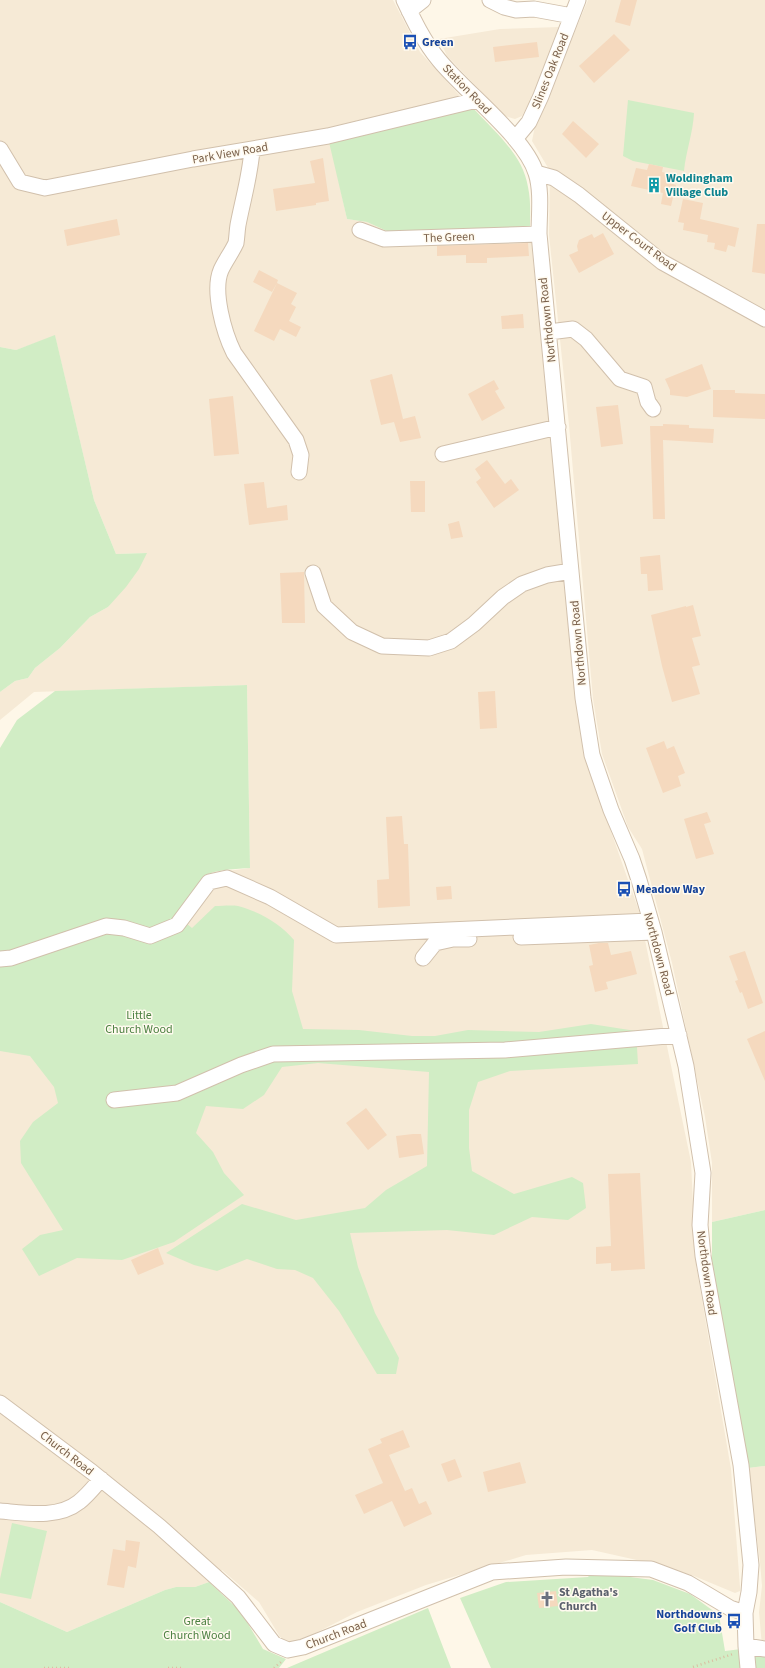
<svg xmlns="http://www.w3.org/2000/svg" width="765" height="1668" viewBox="0 0 765 1668" font-family="'Source Sans 3',sans-serif">
<rect width="100%" height="100%" fill="#fef7e8"/>
<path fill="#f6ead6" d="M0 0H393L420 52 460 96 327 128 347 219 367 222 389 232 530 228 575 697 584 755 639 911 691 1162 696 1265 731 1469 740 1587V1591L735 1593 694 1576 659 1565 592 1550 526 1555 426 1585 357 1612 298 1642 290 1644 280 1637 259 1602 222 1570 209 1582 195 1587H176L165 1590 67 1632 0 1602V955L212 873 250 868 247 685 34 692 0 720V692L15 681 28 678 35 668 60 648 90 617 108 607 146 553 116 554 94 500 55 336 16 350 0 347Z
M588 0H765V1210L712 1222V1163L705 1117 672 963 642 849 628 827 602 754 593 699 569 425 549 235 550 171 532 141 535 126Z
M559 27 534 94 522 116 515 119 505 116 447 56 439 39 500 29Z
M765 1466V1646H762L759 1612 762 1586 760 1562 748 1468Z"/>
<path fill="#d1edc5" d="M628 100 694 113C693 133 686 151 684 171L633 161 623 156Z
M465 108 474 109C495 132 523 155 528 187 531 201 530 215 530 228L389 232 367 222 347 219 329 142Z
M55 335 94 500 116 554 147 553 139 569 126 587 108 607 90 617 60 648 35 668 28 678 15 681 0 692V347L16 350Z
M247 685 250 868C238 869 213 869 204 877 197 883 185 909 180 918L192 928 215 906C222 906 231 905 238 906 258 911 281 924 294 940L292 991 303 1029 359 1030 412 1036H435L468 1030 539 1032 591 1024 636 1031 638 1064 510 1071 478 1082 469 1110V1148L472 1171 514 1194 572 1177 583 1183 586 1208 568 1220 532 1217 494 1235 447 1230 350 1233 358 1267 375 1313 399 1358 396 1374H377L339 1311 313 1278 295 1270 277 1269 247 1259 217 1271 194 1265 166 1253 242 1204 296 1220 365 1208 386 1190 427 1166 429 1072 318 1063 282 1067 264 1095 243 1109 206 1106 196 1133 213 1152 224 1173 244 1195 174 1242 122 1260 77 1258 39 1276 22 1249 40 1235 63 1230 21 1163 20 1141 33 1122 58 1103 54 1087 30 1056 0 1051V967L2 966 0 955V748L17 720 55 691Z
M765 1210V1466L748 1468 712 1268V1222Z
M12 1523 47 1531 31 1599 0 1593V1579Z
M592 1572 653 1580 690 1594 719 1615 725 1651 765 1646V1668H491L460 1598 506 1582 588 1577Z
M209 1582 241 1612 263 1649 286 1659 279 1668H0V1602L67 1632 165 1590 176 1587H195Z
M428 1608 451 1668H287Z"/>
<path fill="#f5d9be" d="M621 0H637L630 26 615 22Z
M614 34 630 50 594 83 579 66Z
M537 42 539 57 495 62 493 47Z
M573 121 599 144 586 158 562 134Z
M323 158 329 201 316 203V205L276 211 273 189 315 183 310 161Z
M649 164 663 167 662 172 672 175 670 183 676 185 671 206 661 204 663 193 631 186 636 168 647 170Z
M683 199 703 203 700 219 739 228 735 247 728 245 726 252 714 249 715 243 707 242 708 235 683 230 684 223 678 222Z
M117 219 120 235 67 246 64 230Z
M757 224H765V274L752 272Z
M603 233 614 254 579 273 569 255 578 251 577 246 579 240 592 234 594 238Z
M528 243 529 256 487 258V263H466V255L437 256V246Z
M259 270 278 280 277 283 297 293 291 304 296 307 289 321 301 327 296 337 280 329 274 341 254 331 277 283 272 292 253 282Z
M523 314 524 328 502 329 501 316Z
M702 364 711 389 687 397 670 395V390L665 379Z
M392 374 403 419 415 416 421 438 400 442 394 422 381 425 370 380Z
M494 380 499 389 495 391 505 408 482 421 468 394Z
M713 390H735V393L765 394V419L713 417Z
M233 396 239 454 214 456 209 399Z
M618 405 623 444 601 447 596 407Z
M663 424 689 425V428L714 429 713 443 663 440 665 519H653L650 426H663Z
M487 460 505 484 511 479 519 490 494 508 476 482 481 478 475 469Z
M410 481H425V512H411Z
M264 482 267 508 287 505 288 520 249 525 244 484Z
M459 521 463 537 451 539 448 524Z
M660 555 663 590 648 591 647 574H641L640 557Z
M304 572 305 623H282L280 573Z
M693 605 701 636 692 638 700 665 692 667 700 694 672 702 662 666 651 615 686 606V607Z
M495 691 497 728 480 729 478 692Z
M664 741 667 749 674 746 685 773 678 776 681 786 663 793 646 748Z
M707 812 711 822 704 824 714 854 696 859 684 819Z
M402 816 404 844H408L410 906 378 908 377 880 389 879 386 817Z
M451 886 452 899 437 900 436 887Z
M599 943H608L611 955 631 951 637 974 606 982 608 989 595 992 589 966 593 965 589 945Z
M745 951 763 1003 748 1009 742 992 740 993 735 981 738 980 729 956Z
M765 1031V1081L747 1039Z
M366 1108 387 1135 368 1150 346 1123Z
M413 1134H421L424 1154 399 1158 396 1136Z
M640 1173 645 1269 611 1271V1263L596 1264V1247L611 1246 608 1174Z
M158 1248 164 1264 138 1275 131 1260Z
M403 1430 410 1447 389 1455 405 1491 412 1488 419 1504 426 1501 432 1514 404 1527 392 1501 364 1514 355 1495 383 1483 368 1449 382 1443 380 1439Z
M455 1459 462 1477 448 1482 441 1464Z
M520 1462 526 1483 488 1492 483 1472Z
M126 1540 140 1542 136 1568 128 1566 124 1588 107 1585 113 1549 125 1551Z
M556 1591 558 1606 539 1608 537 1593Z"/>
<g fill="none" stroke-linecap="round" stroke-linejoin="round">
<g stroke="#d1c0ac" stroke-width="17">
<path id="minor" d="M404 0C414 21 424 42 439 60 465 92 525 137 536 173 542 191 539 215 539 234L583 698 592 755 611 810 632 859 639 880 654 932 686 1066 703 1173 700 1225 703 1256 741 1465 751 1565 749 1592 745 1613 746 1646 748 1668
M490 0 504 7 516 10 534 9 572 16
M409 11 423 0
M515 139 529 122 541 96 578 0
M0 149 20 182 45 188 193 159 328 136 477 100
M252 150C250 176 243 199 238 225 237 231 237 237 236 243 232 252 225 261 221 270 212 291 224 333 234 353L296 440 301 455 299 472
M536 173 554 178 579 195 662 262 765 319
M360 230 384 239 539 234
M549 332 573 329 586 339 620 379 644 387 648 402 653 409
M443 454 558 427
M313 573 324 606 352 632 382 646 429 648 451 641 474 624 503 597 522 584 547 575 571 571
M521 937 654 932
M423 958 435 943 453 939H469
M0 959 11 958 106 926 124 928 150 936 177 925 209 882 227 878 270 897 336 935 650 921
M114 1100 177 1093 241 1065 273 1054 505 1050 679 1035
M0 1403 92 1472 159 1526 238 1597 274 1644 288 1650 303 1647 492 1572 566 1567 651 1569 688 1583 730 1608 745 1613
M0 1511C25 1513 58 1519 79 1502 87 1496 94 1487 101 1479
M746 1646 765 1649"/>
</g>
<path stroke="#dabda0" stroke-width="2.5" stroke-dasharray="1 3" stroke-linecap="butt" d="M693 1667 733 1654
M44 1668H71
M168 1668H182
M274 1668 281 1662"/>
<use href="#minor" stroke="#fff" stroke-width="15"/>
</g>
<defs>
<g id="bus-bare" transform="scale(1.2)"><path d="M-5-6H5V4H4V6H2V4H-2V6H-4V4H-5ZM-3.5-4V0h7V-4ZM-3.5 1.2v1.5H-2V1.2ZM2 1.2v1.5H3.5V1.2Z" fill="#1a4fb4" stroke="#fffaef" stroke-width="2.5" paint-order="stroke"/></g>
<g id="building-bare" transform="scale(1.2)"><path d="M-4-6H4V6H1V3H-1V6H-4ZM-2.5-4.3h1.7v1.8h-1.7ZM.8-4.3h1.7v1.8H.8ZM-2.5-1h1.7V.8h-1.7ZM.8-1h1.7V.8H.8Z" fill="#0f9aa8" stroke="#fffaef" stroke-width="2.5" paint-order="stroke"/></g>
<g id="church-bare" transform="scale(1.2)"><path d="M-1.2-6h2.4v3.5h3.3v2.4h-3.3V6h-2.4V-.1h-3.3v-2.4h3.3Z" fill="#6b7280" stroke="#fffaef" stroke-width="2.5" paint-order="stroke"/></g>
</defs>
<g fill-rule="evenodd">
<use href="#bus-bare" x="410" y="42"/>
<use href="#building-bare" x="654" y="185"/>
<use href="#bus-bare" x="624" y="889"/>
<use href="#church-bare" x="547" y="1599"/>
<use href="#bus-bare" x="734" y="1621"/>
</g>
<g text-anchor="middle" stroke-width="3" stroke-linejoin="round" paint-order="stroke">
<g font-size="12" font-weight="bold" fill="#164399" stroke="#fffaef" text-anchor="start">
<text x="422" y="46">Green</text>
<text x="636" y="893">Meadow Way</text>
<text x="722" y="1618" text-anchor="end">Northdowns<tspan x="722" dy="14">Golf Club</tspan></text>
</g>
<g font-size="12" fill="#7a604a" stroke="#fffaef">
<text transform="translate(550 71) rotate(-68)" y="4">Slines Oak Road</text>
<text transform="translate(467 89) rotate(46)" y="4">Station Road</text>
<text transform="translate(230 153) rotate(-10)" y="4">Park View Road</text>
<text transform="translate(449 237) rotate(-2)" y="4">The Green</text>
<text transform="translate(639 241) rotate(37)" y="4">Upper Court Road</text>
<text transform="translate(547 320) rotate(-96)" y="4">Northdown Road</text>
<text transform="translate(578 643) rotate(-95)" y="4">Northdown Road</text>
<text transform="translate(659 954) rotate(75)" y="4">Northdown Road</text>
<text transform="translate(707 1273) rotate(82)" y="4">Northdown Road</text>
<text transform="translate(67 1453) rotate(38)" y="4">Church Road</text>
<text transform="translate(336 1634) rotate(-21)" y="4">Church Road</text>
</g>
<g font-size="12" font-weight="bold" fill="#0d838f" stroke="#fffaef" text-anchor="start">
<text x="666" y="182">Woldingham<tspan x="666" dy="14">Village Club</tspan></text>
</g>
<g font-size="12" fill="#4c8041" stroke="#fffaef">
<text x="139" y="1019">Little<tspan x="139" dy="14">Church Wood</tspan></text>
<text x="197" y="1625">Great<tspan x="197" dy="14">Church Wood</tspan></text>
</g>
<g font-size="12" font-weight="bold" fill="#5b616d" stroke="#fffaef" text-anchor="start">
<text x="559" y="1596">St Agatha's<tspan x="559" dy="14">Church</tspan></text>
</g>
</g>
</svg>
